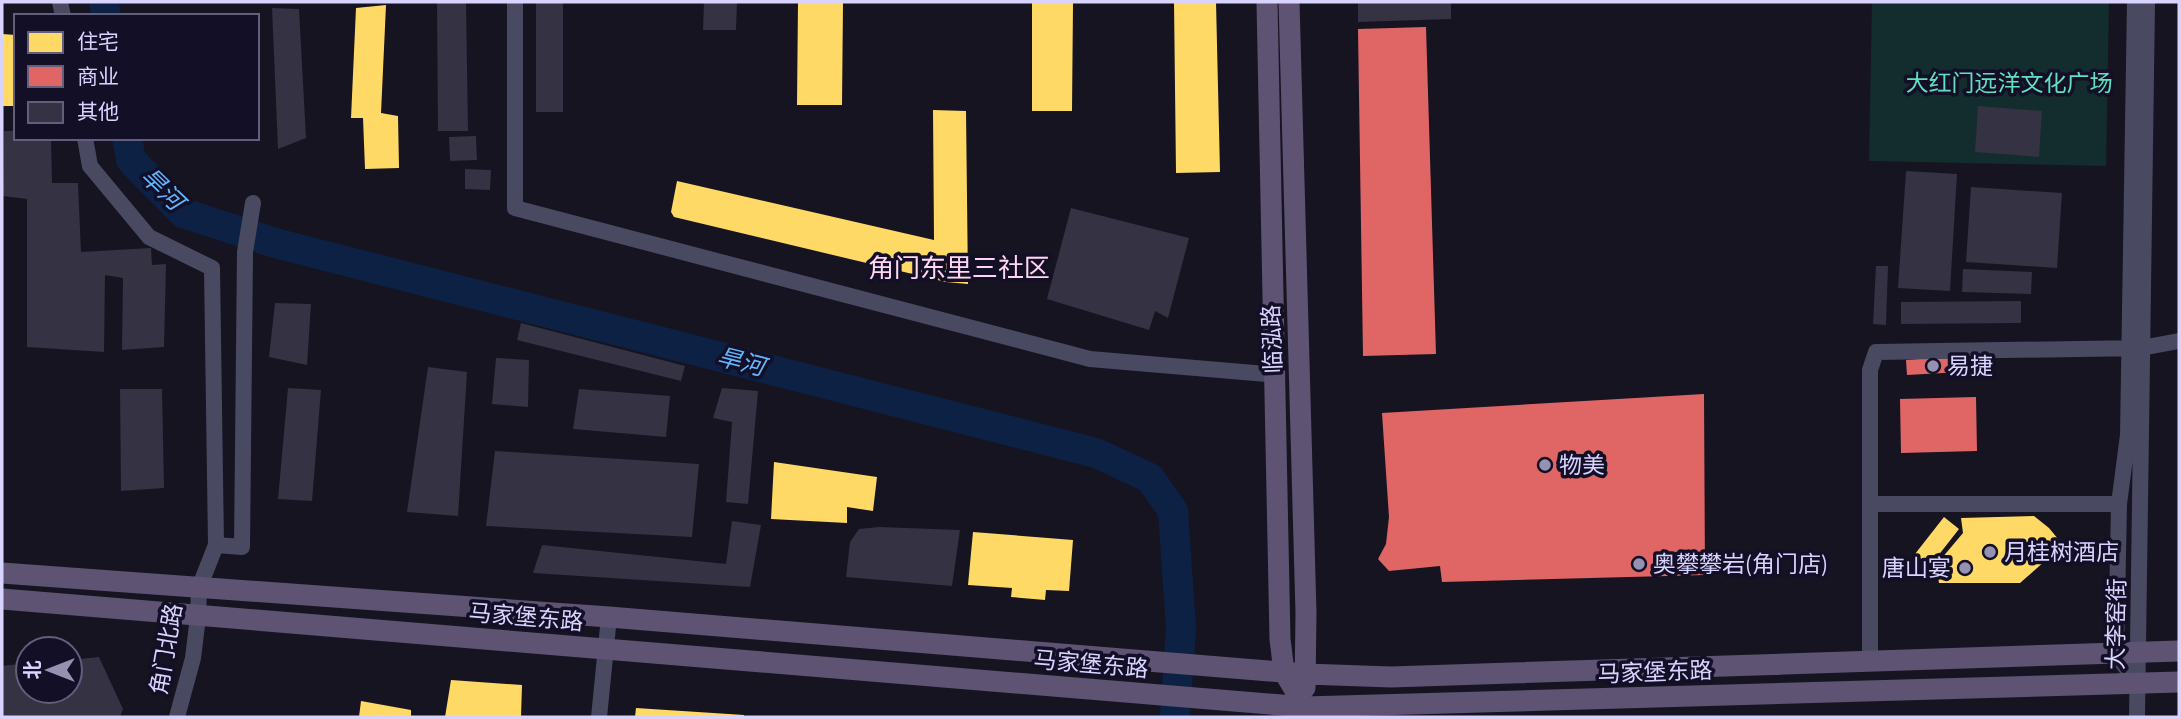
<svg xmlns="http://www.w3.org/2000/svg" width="2181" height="719" viewBox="0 0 2181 719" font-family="'Source Sans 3','Noto Sans SC',sans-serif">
<rect width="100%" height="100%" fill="#161421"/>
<path fill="#132c2d" d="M1872 2H2109L2106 166 1869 161Z"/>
<path fill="#ffd966" d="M798 2H843L842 105H797Z
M1032 2H1073L1072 111H1032Z
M1174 2H1216L1220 172 1176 173Z
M386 5 381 113 398 116 399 168 365 169 363 118H351L356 8Z
M2 34 16 35V106H2Z
M933 110 966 111 968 284 946 282 674 217 671 212 677 181 934 240Z
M774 462 877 477 873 511 847 507V523L771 519Z
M2034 516 2049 528 2063 545 2020 583H1939L1936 565 1963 533 1961 518Z
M1944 517 1959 529 1930 566 1915 554Z
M973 532 1073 540 1069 591 1046 590 1045 600 1011 597 1012 588 968 585Z
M451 680 522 685 521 717H445Z
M361 701 411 710V717H359Z
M636 708 744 715V717H635Z"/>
<path fill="#e06666" d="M1426 27 1436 354 1363 356 1358 29Z
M1960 356 1961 372 1907 375 1906 360Z
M1704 394 1705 575 1442 582 1440 566 1389 571 1378 559 1386 544 1389 517 1382 413Z
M1976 397 1977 451 1901 453 1900 399Z"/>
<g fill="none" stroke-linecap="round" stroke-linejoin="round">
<path stroke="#0d2144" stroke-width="30" d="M104 2 106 16
M127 138 131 160 183 213 275 243 1096 453 1150 478 1173 511 1181 628 1175 717"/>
</g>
<path fill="#343243" d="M437 2H466L468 131H438Z
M536 2H563V112H536Z
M704 2H737L736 30H703Z
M1358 2H1451V19L1358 22Z
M272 8 299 9 306 138 278 149Z
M1978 106 2042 111 2039 157 1975 152Z
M4 131H16V138H51L52 183H78L81 252 151 248 152 265 166 264 164 347 122 350 123 278 105 275 104 352 27 347V199L3 196Z
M476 136 477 160 450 161 449 137Z
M465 169 491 170 490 190 465 189Z
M1906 171 1957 174 1950 291 1898 288Z
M1971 187 2062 193 2057 268 1966 262Z
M1071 208 1189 238 1168 318 1155 311 1149 330 1047 299Z
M1876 266H1888L1886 325 1873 324Z
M1963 269 2032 272 2031 294 1962 292Z
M2021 301V323L1901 324V302Z
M275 303 311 304 307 365 269 357Z
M521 323 685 366 681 381 517 340Z
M496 358 529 360 528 407 492 404Z
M428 367 467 372 458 516 407 512Z
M288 388 321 390 312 501 278 499Z
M722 388 758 391 748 504 726 502 732 422 713 418Z
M120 389H162L164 488 121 491Z
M579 389 670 396 666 437 573 429Z
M495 451 699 464 692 537 486 526Z
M732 521 761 525 750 587 533 573 542 545 726 564Z
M879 527 960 530 952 586 846 577 850 542 859 529Z
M99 657 123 709 120 717H2V666L28 663V691H70V660Z"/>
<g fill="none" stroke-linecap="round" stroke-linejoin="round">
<path stroke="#4a4962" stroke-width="16" d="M60 2 63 16
M515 2V208L1090 359 1277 375
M2135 2 2128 435 2119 504 2116 654 2138 684
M85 138 90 166 149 237 212 268 216 545 199 588 198 617 193 658 177 717
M1870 504H2119
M216 545 242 547 245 252 253 203
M1870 662V370L1876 352 2141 348 2179 341
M599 717 609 617
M2137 717 2147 2"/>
<path stroke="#5e5373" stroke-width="21" d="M1267 2 1280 639 1284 672 1305 707
M1289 2 1306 613 1305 688
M2 573 609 617 1306 674 1391 677 2179 651
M2 599 1305 707 2179 682"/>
</g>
<g fill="#9591b1" stroke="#130f26" stroke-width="2.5">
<circle cx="1933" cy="366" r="7"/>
<circle cx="1545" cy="465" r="7"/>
<circle cx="1990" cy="552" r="7"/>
<circle cx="1639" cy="564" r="7"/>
<circle cx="1965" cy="568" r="7"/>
</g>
<g text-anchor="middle" stroke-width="7" stroke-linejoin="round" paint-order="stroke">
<g font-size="23" fill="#5fe0c0" stroke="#130f26">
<text x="2009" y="91">大红门远洋文化广场</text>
</g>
<g font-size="23" fill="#d9d4ff" stroke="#130f26">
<text transform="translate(1272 339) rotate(-92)" y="8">临泓路</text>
<text transform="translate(526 617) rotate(5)" y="8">马家堡东路</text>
<text transform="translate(2116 624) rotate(-89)" y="8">大李窑街</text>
<text transform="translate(166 649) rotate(-80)" y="8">角门北路</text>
<text transform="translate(1091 664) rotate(5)" y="8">马家堡东路</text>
<text transform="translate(1655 672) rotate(-2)" y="8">马家堡东路</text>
</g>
<g font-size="23" fill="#d9d4ff" stroke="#130f26" text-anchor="start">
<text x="1947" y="374">易捷</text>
<text x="1559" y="473">物美</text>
<text x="2004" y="560">月桂树酒店</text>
<text x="1653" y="572">奥攀攀岩(角门店)</text>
<text x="1951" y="576" text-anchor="end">唐山宴</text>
</g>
<g font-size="24" font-style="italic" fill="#62b6ff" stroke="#130f26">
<text transform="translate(162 189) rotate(44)" y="8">旱河</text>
<text transform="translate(741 362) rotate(14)" y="8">旱河</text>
</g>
<g font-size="26" fill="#ffd6f0" stroke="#130f26">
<text x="959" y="277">角门东里三社区</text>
</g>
</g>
<rect width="2181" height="719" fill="none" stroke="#d9d4ff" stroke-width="7"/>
<rect x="14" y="14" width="245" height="126" fill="#130f26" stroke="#625e7d" stroke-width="2"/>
<rect x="28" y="32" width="35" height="21" fill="#ffd966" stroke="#625e7d" stroke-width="2"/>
<text x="77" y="49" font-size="21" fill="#d9d4ff">住宅</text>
<rect x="28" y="66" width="35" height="21" fill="#e06666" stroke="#625e7d" stroke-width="2"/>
<text x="77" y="84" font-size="21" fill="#d9d4ff">商业</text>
<rect x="28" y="102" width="35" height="21" fill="#343243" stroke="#625e7d" stroke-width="2"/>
<text x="77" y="119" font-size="21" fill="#d9d4ff">其他</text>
<g transform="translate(49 670) rotate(270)"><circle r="33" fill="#130f26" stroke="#625e7d" stroke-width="2"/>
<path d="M0-5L12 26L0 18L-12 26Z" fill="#9591b1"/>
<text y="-10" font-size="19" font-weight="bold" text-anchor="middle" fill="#d9d4ff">北</text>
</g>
</svg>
